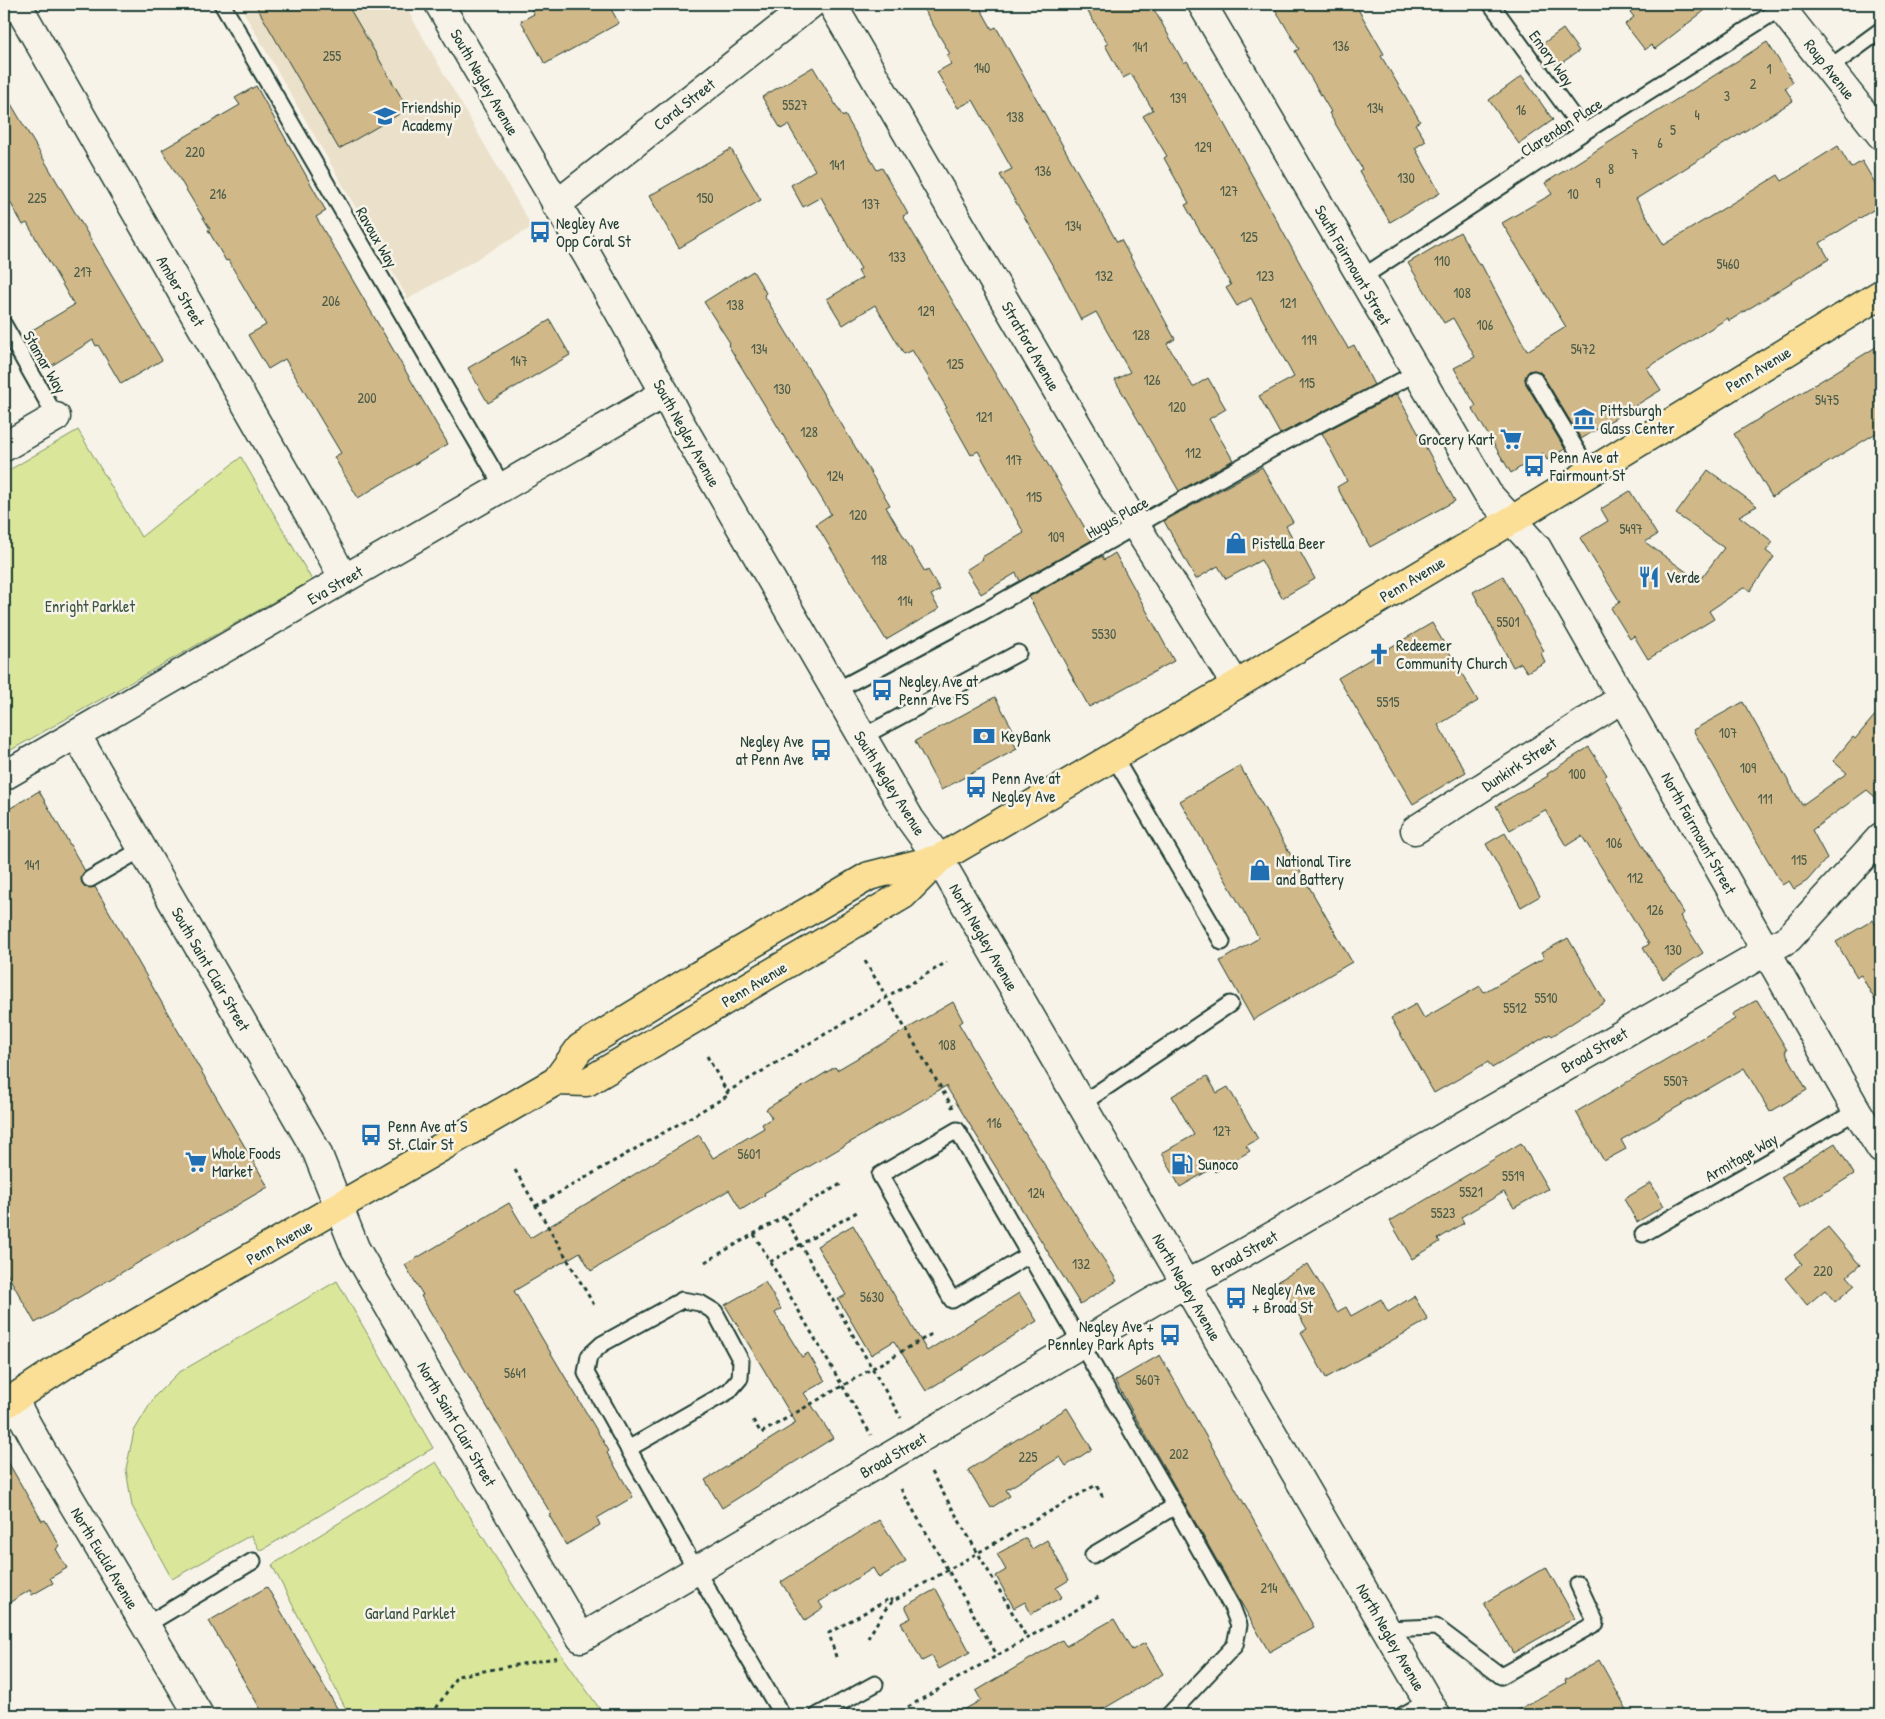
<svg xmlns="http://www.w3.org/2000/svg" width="1885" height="1719" viewBox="0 0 1885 1719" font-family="'Patrick Hand',sans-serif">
<rect width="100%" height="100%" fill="#f7f3e8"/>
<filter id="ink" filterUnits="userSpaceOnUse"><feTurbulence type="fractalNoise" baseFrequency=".02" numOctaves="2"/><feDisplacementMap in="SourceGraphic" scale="10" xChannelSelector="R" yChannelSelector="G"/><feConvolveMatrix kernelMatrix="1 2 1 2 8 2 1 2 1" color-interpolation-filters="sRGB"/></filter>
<g filter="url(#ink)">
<path fill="#ebe1cb" d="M239 4H404L532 227 408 299Z"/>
<path fill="#dae79a" stroke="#7c9267" d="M78 430 141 537 241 457 312 580 4 754V473Z
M337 1281 433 1448 260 1551 251 1535 172 1579 132 1506 126 1469 134 1431 155 1396 178 1373Z
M436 1462 518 1593 604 1715H349L272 1565Z"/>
<path fill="#d0b888" stroke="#1f3d34" d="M255 4H347L408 109 339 149Z
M529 4H608L619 23 545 64 521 21 534 14Z
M921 4H978L992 29 996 27 1117 242 1121 240 1175 339 1167 344 1193 387 1208 378 1226 409 1209 419 1233 460 1179 491 1115 380 1130 372 1096 312 1081 320 1061 280 1000 175 1012 169 973 100 958 108 937 72 951 64 947 55 950 54Z
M1083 4H1151L1184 63 1187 61 1215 107 1327 313 1348 348 1354 345 1374 385 1280 434 1259 396 1294 377 1251 298 1237 306 1226 288 1231 285 1185 205 1189 203 1164 158 1167 156 1143 116 1153 110 1131 74 1123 78 1105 45 1108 44Z
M1272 4H1355L1384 54 1381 56 1420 121 1415 124 1426 141 1415 148 1440 193 1390 222 1359 171 1362 169 1329 113 1331 112 1295 51 1299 49Z
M1624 4H1713L1655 49 1651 45 1645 50 1625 24 1634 17Z
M1563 29 1579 51 1557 66 1541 45Z
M1767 42 1793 82 1785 88 1793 101 1636 199 1664 245 1778 175 1782 181 1838 146 1851 168 1862 161 1881 193V205L1820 243 1829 259 1729 321 1728 318 1647 368 1661 390 1581 439 1542 374 1534 370 1529 371 1525 379 1526 384 1565 449 1547 460 1543 453 1511 473 1472 408 1476 406 1454 368 1475 357 1453 318 1444 323 1408 263 1460 232 1479 265 1481 264 1527 351 1566 327 1502 223 1552 194 1545 183Z
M813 67 843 117 845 115 877 170 882 168 908 214 903 216 1092 540 1020 581 1016 573 981 594 966 570 983 559 982 557 1024 533 978 451 971 455 945 409 947 408 912 350 904 354 875 305 843 325 827 299 862 278 858 271 861 269 821 197 803 207 791 185 815 170 788 125 781 129 762 97Z
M1522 76 1553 120 1519 144 1489 100Z
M256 86 326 211 316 217 448 444 358 498 334 457 341 453 285 359 268 369 248 335 266 325 228 260 226 261 208 230 210 229 162 150 240 105 235 98Z
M4 92 162 360 121 384 98 345 96 346 93 340 51 366 29 332 74 305 27 223 23 225 4 191Z
M731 149 761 200 679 248 649 196Z
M753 271 766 293 764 295 890 505 886 507 925 572 928 570 940 590 931 595 939 609 886 640 816 524 831 514 728 345 730 343 704 302Z
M550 320 570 355 488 403 468 368Z
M1881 344V430L1772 497 1734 434Z
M1397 394 1455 501 1370 547 1337 487 1347 481 1322 433Z
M1262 467 1293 522 1286 526 1315 579 1282 598 1261 560 1226 579 1218 566 1196 579 1164 521Z
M1708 470 1757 506 1739 516 1773 542 1766 551 1774 557 1750 591 1745 587 1709 611 1714 619 1648 659 1634 636 1630 639 1611 608 1620 602 1580 538 1608 521 1601 509 1630 491 1657 535 1645 542 1699 581 1724 548 1676 514Z
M1115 553 1174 661 1089 707 1029 597 1102 556 1104 560Z
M1503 576 1544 651 1541 653 1545 662 1527 672 1521 663 1513 667 1473 592Z
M1432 623 1478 701 1438 725 1466 772 1413 804 1338 678Z
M995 697 1015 733 1010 736 1017 749 941 790 915 741Z
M1743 702 1802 805 1847 773 1833 761 1853 737 1855 739 1881 708V802L1867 790 1812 830 1827 858 1807 881 1794 889 1789 881 1782 885 1693 730Z
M1589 747 1607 775 1604 777 1643 846 1684 913 1680 916 1703 953 1663 979 1643 948 1649 944 1582 836 1566 846 1545 810 1510 830 1496 806 1548 776 1547 774Z
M1240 766 1352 962 1253 1020 1220 961 1259 938 1180 801Z
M39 791 85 871 82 875V883L86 887H95L268 1187 35 1323 4 1268V812Z
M1505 833 1540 896 1521 907 1486 844Z
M1873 920 1881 933V1011L1861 975 1857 977 1836 942Z
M1568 938 1605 1002 1552 1036 1550 1034 1492 1068 1488 1062 1434 1093 1391 1018 1416 1004 1424 1018 1480 986 1484 992 1544 958 1541 953Z
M1757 1000 1787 1050 1785 1051 1807 1090 1770 1112 1744 1068 1621 1140 1626 1149 1604 1161 1576 1112 1735 1019 1732 1014Z
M953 1002 963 1021 959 1024 996 1087 1117 1281 1080 1304 946 1086 764 1193 765 1195 741 1210 729 1190 591 1271 580 1252 514 1291 609 1451 607 1453 633 1497 597 1518 600 1525 566 1545 549 1515 551 1514 421 1296 423 1295 405 1265 509 1203 530 1238 699 1135 713 1158 764 1128 762 1124 772 1118 766 1109 835 1067 837 1070Z
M1207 1076 1217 1093 1228 1087 1258 1139 1246 1146 1250 1151 1215 1172 1213 1168 1180 1187 1162 1153 1194 1135 1172 1096Z
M1521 1143 1548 1189 1514 1208 1504 1192 1461 1217 1464 1223 1438 1239 1440 1242 1412 1259 1390 1221Z
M1835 1143 1854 1174 1800 1208 1781 1177Z
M1651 1183 1664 1206 1637 1222 1624 1199Z
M853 1225 927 1351 1019 1293 1037 1321 926 1391 894 1341 871 1355 838 1299 846 1295 817 1246Z
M1828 1227 1860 1265 1847 1276 1855 1285 1835 1302 1825 1290 1807 1305 1785 1278 1802 1264 1794 1255Z
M1308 1264 1337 1312 1346 1307 1351 1316 1381 1299 1388 1312 1414 1296 1428 1320 1326 1378 1301 1333 1307 1329 1278 1281Z
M765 1282 781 1309 775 1313 802 1357 808 1353 825 1381 804 1393 833 1438 722 1508 705 1480 796 1423 725 1305Z
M1160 1355 1314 1627 1269 1652 1115 1381Z
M1067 1408 1092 1449 1066 1466 1060 1457 1006 1490 1010 1496 991 1508 968 1470Z
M4 1455 42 1521 45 1520 60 1546 56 1549 67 1568 50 1578 53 1583 32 1595 30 1590 4 1606Z
M879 1520 906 1561 879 1578 873 1568 819 1602 823 1608 805 1620 781 1582Z
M1026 1538 1032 1549 1047 1540 1069 1580 1056 1588 1062 1597 1031 1614 1025 1602 1014 1608 996 1576 1006 1570 997 1554Z
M1546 1567 1575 1618 1513 1653 1484 1603Z
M267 1587 341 1715H264L209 1621Z
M936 1589 970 1652 939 1669 932 1656 922 1661 901 1623 911 1618 905 1606Z
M1114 1619 1132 1650 1145 1643 1163 1674 1093 1715H955L981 1700 976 1691 1062 1640 1066 1646Z
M1599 1660 1630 1715H1509L1566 1683 1565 1680Z"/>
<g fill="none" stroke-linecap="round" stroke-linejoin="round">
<g stroke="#1f3d34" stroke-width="19">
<path id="service" d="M222 4 503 487
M1491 4 1584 132
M1829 68 1881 30
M1361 278 1584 132 1781 8
M4 325 56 417
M1534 379 1590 472
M835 691 976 616 1283 443 1416 373
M862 737 1018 653
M1114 757 1222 942
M90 879 142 849
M1081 1104 1230 1004
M1643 1234 1857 1111
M1029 1255 952 1300 880 1175 957 1130 1175 1506 1232 1607 1239 1625 1235 1645 1169 1715
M628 1449 729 1391 740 1378 741 1361 715 1312 700 1303 682 1300 602 1344 589 1356 586 1373 696 1570 782 1715
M1093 1555 1175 1506
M146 1625 253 1561
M1386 1629 1436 1627 1501 1676 1596 1623 1578 1584
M818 1715 875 1684
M1403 1715 1428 1701"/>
</g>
<g stroke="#1f3d34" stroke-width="31">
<path id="minor" d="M17 4 310 516 344 579
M832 4 1136 526 1236 685
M1202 4 1488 494 1537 548 1857 1111 1881 1149
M1778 4 1881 135
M556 205 811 4
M4 447 56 417
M76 734 317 1152 355 1248 581 1638 1152 1302 1185 1284 1212 1271 1789 938 1881 837
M4 776 665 393
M1415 830 1623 698"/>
</g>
<g stroke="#1f3d34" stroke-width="31">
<path id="secondary" d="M439 4 587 255 665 393 678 419 910 819 939 859 1436 1715
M13 1399 41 1450 199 1715"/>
</g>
<g stroke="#1f3d34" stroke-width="31">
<path id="primary" d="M556 1081 587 1082 888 904 903 895 939 859 1236 685 1512 520 1881 294
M4 1405 66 1364 556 1081 580 1048 699 975 869 876 937 859"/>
</g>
<path stroke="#1f3d34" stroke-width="3" stroke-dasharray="4 4" stroke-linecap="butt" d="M865 961 953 1108
M707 1056 727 1092 947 962
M515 1170 594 1305
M536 1206 729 1095 727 1092
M784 1216 901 1418
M754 1234 871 1435
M705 1262 841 1184
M770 1262 857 1212
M753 1420 761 1433 930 1335 929 1333
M931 1472 1027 1638
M901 1489 997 1655
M868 1638 884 1611 892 1602 1096 1485 1104 1499
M836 1657 829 1633 890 1598 892 1602
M908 1707 1102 1595
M903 1710 907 1715
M432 1715 457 1676 560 1657"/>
<use href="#service" stroke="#f7f3e8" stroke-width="15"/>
<use href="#minor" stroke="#f7f3e8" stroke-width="28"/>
<use href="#secondary" stroke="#f7f3e8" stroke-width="28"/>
<use href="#primary" stroke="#fbdf96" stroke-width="28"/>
</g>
</g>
<defs>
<g id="school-bare" transform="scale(1.725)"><path d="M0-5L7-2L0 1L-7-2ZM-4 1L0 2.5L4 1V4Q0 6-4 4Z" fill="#1f6fb2" stroke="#f7f3e8" stroke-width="2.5" paint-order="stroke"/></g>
<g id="bus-bare" transform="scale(1.725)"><path d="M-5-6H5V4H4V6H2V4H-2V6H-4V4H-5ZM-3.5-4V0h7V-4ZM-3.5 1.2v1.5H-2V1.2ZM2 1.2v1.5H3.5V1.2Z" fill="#1f6fb2" stroke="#f7f3e8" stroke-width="2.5" paint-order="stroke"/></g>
<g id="museum-bare" transform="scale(1.725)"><path d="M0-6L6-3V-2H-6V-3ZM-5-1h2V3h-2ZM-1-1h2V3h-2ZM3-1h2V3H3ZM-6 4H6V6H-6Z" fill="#1f6fb2" stroke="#f7f3e8" stroke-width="2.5" paint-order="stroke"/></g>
<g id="supermarket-bare" transform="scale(1.725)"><path d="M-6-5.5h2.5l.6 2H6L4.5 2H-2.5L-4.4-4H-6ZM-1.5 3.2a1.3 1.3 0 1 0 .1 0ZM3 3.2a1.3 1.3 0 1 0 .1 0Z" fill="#1f6fb2" stroke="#f7f3e8" stroke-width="2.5" paint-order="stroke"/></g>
<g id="shop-bare" transform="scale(1.725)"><path d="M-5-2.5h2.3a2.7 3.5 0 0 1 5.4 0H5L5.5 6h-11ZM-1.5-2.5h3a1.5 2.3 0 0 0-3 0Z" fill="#1f6fb2" stroke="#f7f3e8" stroke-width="2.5" paint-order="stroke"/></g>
<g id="restaurant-bare" transform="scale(1.725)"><path d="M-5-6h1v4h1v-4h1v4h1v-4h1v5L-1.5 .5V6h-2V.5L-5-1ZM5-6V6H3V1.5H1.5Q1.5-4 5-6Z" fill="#1f6fb2" stroke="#f7f3e8" stroke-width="2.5" paint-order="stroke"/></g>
<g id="church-bare" transform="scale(1.725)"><path d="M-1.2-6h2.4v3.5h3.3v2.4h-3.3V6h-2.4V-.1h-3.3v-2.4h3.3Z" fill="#1f6fb2" stroke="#f7f3e8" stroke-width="2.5" paint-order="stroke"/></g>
<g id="bank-bare" transform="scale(1.725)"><path d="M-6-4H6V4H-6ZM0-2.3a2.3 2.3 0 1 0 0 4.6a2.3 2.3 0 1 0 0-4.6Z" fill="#1f6fb2" stroke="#f7f3e8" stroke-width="2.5" paint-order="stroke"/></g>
<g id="fuel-bare" transform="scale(1.725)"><path d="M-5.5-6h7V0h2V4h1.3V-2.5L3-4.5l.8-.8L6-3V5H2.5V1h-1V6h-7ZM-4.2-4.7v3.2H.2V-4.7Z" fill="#1f6fb2" stroke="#f7f3e8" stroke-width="2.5" paint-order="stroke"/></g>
</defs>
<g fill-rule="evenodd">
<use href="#school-bare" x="385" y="116"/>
<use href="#bus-bare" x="540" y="232"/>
<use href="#museum-bare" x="1584" y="419"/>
<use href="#supermarket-bare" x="1511" y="439"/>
<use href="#bus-bare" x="1534" y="466"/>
<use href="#shop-bare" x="1236" y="543"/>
<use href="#restaurant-bare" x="1649" y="577"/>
<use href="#church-bare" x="1379" y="654"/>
<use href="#bus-bare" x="882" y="690"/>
<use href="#bank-bare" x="984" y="736"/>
<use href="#bus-bare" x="821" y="750"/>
<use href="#bus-bare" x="976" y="787"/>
<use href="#shop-bare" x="1260" y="870"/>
<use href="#bus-bare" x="371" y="1135"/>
<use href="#supermarket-bare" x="196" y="1162"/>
<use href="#fuel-bare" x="1182" y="1164"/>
<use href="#bus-bare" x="1236" y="1298"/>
<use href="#bus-bare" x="1170" y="1335"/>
</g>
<g text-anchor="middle" stroke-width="5" stroke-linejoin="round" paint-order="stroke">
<g font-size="14" fill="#4b5c49">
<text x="1341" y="51">136</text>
<text x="1140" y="52">141</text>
<text x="332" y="61">255</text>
<text x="982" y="73">140</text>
<text x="1769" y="74">1</text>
<text x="1753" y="89">2</text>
<text x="1727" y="101">3</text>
<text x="1178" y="103">139</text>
<text x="795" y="110">5527</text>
<text x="1375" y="113">134</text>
<text x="1521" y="115">16</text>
<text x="1697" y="120">4</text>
<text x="1015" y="122">138</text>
<text x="1673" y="135">5</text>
<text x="1660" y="148">6</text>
<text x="1203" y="152">129</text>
<text x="195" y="157">220</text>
<text x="1635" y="159">7</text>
<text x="837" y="170">141</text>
<text x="1611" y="174">8</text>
<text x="1043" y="176">136</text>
<text x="1406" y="183">130</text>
<text x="1598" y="188">9</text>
<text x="1229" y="196">127</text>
<text x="218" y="199">216</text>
<text x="1573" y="199">10</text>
<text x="37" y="203">225</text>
<text x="705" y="203">150</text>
<text x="871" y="209">137</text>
<text x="1073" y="231">134</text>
<text x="1249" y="242">125</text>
<text x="897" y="262">133</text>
<text x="1442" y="266">110</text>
<text x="1728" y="269">5460</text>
<text x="83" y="277">217</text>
<text x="1104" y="281">132</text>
<text x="1265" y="281">123</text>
<text x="1462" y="298">108</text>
<text x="331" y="306">206</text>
<text x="1288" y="308">121</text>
<text x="735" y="310">138</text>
<text x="926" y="316">129</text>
<text x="1485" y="330">106</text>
<text x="1141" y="340">128</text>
<text x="1309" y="345">119</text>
<text x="759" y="354">134</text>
<text x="1583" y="354">5472</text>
<text x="519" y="366">147</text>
<text x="955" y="369">125</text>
<text x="1152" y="385">126</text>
<text x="1307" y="388">115</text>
<text x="782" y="394">130</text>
<text x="367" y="403">200</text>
<text x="1827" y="405">5475</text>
<text x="1177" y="412">120</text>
<text x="984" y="422">121</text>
<text x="809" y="437">128</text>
<text x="1193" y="458">112</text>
<text x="1014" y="465">117</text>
<text x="835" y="481">124</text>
<text x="1034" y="502">115</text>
<text x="858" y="520">120</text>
<text x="1631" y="534">5497</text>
<text x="1056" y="542">109</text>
<text x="879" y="565">118</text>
<text x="905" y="606">114</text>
<text x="1508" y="627">5501</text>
<text x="1104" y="639">5530</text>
<text x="1388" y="707">5515</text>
<text x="1728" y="738">107</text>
<text x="1748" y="773">109</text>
<text x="1577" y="779">100</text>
<text x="1765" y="804">111</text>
<text x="1614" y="848">106</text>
<text x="1799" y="865">115</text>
<text x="32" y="870">141</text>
<text x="1635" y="883">112</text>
<text x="1655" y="915">126</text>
<text x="1673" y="955">130</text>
<text x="1546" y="1003">5510</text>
<text x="1515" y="1013">5512</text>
<text x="947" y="1050">108</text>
<text x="1676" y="1086">5507</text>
<text x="994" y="1128">116</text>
<text x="1222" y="1136">127</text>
<text x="749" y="1159">5601</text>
<text x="1513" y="1181">5519</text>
<text x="1471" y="1197">5521</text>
<text x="1036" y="1198">124</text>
<text x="1443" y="1218">5523</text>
<text x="1081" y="1269">132</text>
<text x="1823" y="1276">220</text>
<text x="872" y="1302">5630</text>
<text x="515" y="1378">5641</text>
<text x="1148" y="1385">5607</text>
<text x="1179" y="1459">202</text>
<text x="1028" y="1462">225</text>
<text x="1269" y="1593">214</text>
</g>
<g font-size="16" fill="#1f3d34" stroke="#f7f3e8">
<text transform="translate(1552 58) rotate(54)" y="6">Emory Way</text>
<text transform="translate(1830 69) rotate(52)" y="6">Roup Avenue</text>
<text transform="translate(485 82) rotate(60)" y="6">South Negley Avenue</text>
<text transform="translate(684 104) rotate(-38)" y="6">Coral Street</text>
<text transform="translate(1561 127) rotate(-33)" y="6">Clarendon Place</text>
<text transform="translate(377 237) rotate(60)" y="6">Ravoux Way</text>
<text transform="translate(1353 265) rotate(60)" y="6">South Fairmount Street</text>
<text transform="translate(181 291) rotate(60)" y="6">Amber Street</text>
<text transform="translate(1031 346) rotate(60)" y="6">Stratford Avenue</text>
<text transform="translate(45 362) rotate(60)" y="6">Stamar Way</text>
<text transform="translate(1758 369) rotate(-31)" y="6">Penn Avenue</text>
<text transform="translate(687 433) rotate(61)" y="6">South Negley Avenue</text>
<text transform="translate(1117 517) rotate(-29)" y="6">Hugus Place</text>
<text transform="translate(1412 579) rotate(-31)" y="6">Penn Avenue</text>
<text transform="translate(335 585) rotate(-30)" y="6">Eva Street</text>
<text transform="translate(1519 764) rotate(-33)" y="6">Dunkirk Street</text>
<text transform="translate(890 783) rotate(58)" y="6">South Negley Avenue</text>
<text transform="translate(1699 833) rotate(61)" y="6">North Fairmount Street</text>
<text transform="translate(984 937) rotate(60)" y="6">North Negley Avenue</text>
<text transform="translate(211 969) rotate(60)" y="6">South Saint Clair Street</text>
<text transform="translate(754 984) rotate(-31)" y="6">Penn Avenue</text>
<text transform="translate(1594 1050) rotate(-30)" y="6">Broad Street</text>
<text transform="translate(1741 1157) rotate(-30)" y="6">Armitage Way</text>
<text transform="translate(279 1242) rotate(-30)" y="6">Penn Avenue</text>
<text transform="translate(1244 1253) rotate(-30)" y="6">Broad Street</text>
<text transform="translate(1187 1287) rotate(60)" y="6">North Negley Avenue</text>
<text transform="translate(457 1424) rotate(60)" y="6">North Saint Clair Street</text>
<text transform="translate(893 1455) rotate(-30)" y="6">Broad Street</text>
<text transform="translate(105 1558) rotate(59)" y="6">North Euclid Avenue</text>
<text transform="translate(1391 1637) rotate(60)" y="6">North Negley Avenue</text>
</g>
<g font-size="16" fill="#1f3d34" stroke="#f7f3e8" text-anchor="start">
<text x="402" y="113">Friendship<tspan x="402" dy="18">Academy</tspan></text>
<text x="556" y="229">Negley Ave<tspan x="556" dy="18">Opp Coral St</tspan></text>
<text x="1600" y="416">Pittsburgh<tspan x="1600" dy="18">Glass Center</tspan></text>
<text x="1494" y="445" text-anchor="end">Grocery Kart</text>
<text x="1550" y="463">Penn Ave at<tspan x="1550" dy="18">Fairmount St</tspan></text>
<text x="1252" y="549">Pistella Beer</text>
<text x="1666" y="583">Verde</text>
<text x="1396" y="651">Redeemer<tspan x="1396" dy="18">Community Church</tspan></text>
<text x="899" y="687">Negley Ave at<tspan x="899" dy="18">Penn Ave FS</tspan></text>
<text x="1001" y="742">KeyBank</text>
<text x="804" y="747" text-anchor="end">Negley Ave<tspan x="804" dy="18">at Penn Ave</tspan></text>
<text x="992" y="784">Penn Ave at<tspan x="992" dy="18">Negley Ave</tspan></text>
<text x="1276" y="867">National Tire<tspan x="1276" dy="18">and Battery</tspan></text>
<text x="388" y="1132">Penn Ave at S<tspan x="388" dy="18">St. Clair St</tspan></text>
<text x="212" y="1159">Whole Foods<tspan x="212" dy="18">Market</tspan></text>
<text x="1198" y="1170">Sunoco</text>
<text x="1252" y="1295">Negley Ave<tspan x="1252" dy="18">+ Broad St</tspan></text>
<text x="1154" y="1332" text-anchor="end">Negley Ave +<tspan x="1154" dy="18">Pennley Park Apts</tspan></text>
</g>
<g font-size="16" fill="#3b5643" stroke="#f7f3e8">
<text x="90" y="612">Enright Parklet</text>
<text x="410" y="1619">Garland Parklet</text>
</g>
</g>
<rect width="1885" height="1719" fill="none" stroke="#f7f3e8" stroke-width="20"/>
<rect x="10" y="10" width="1865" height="1699" fill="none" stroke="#1f3d34" stroke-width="2" filter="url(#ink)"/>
</svg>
